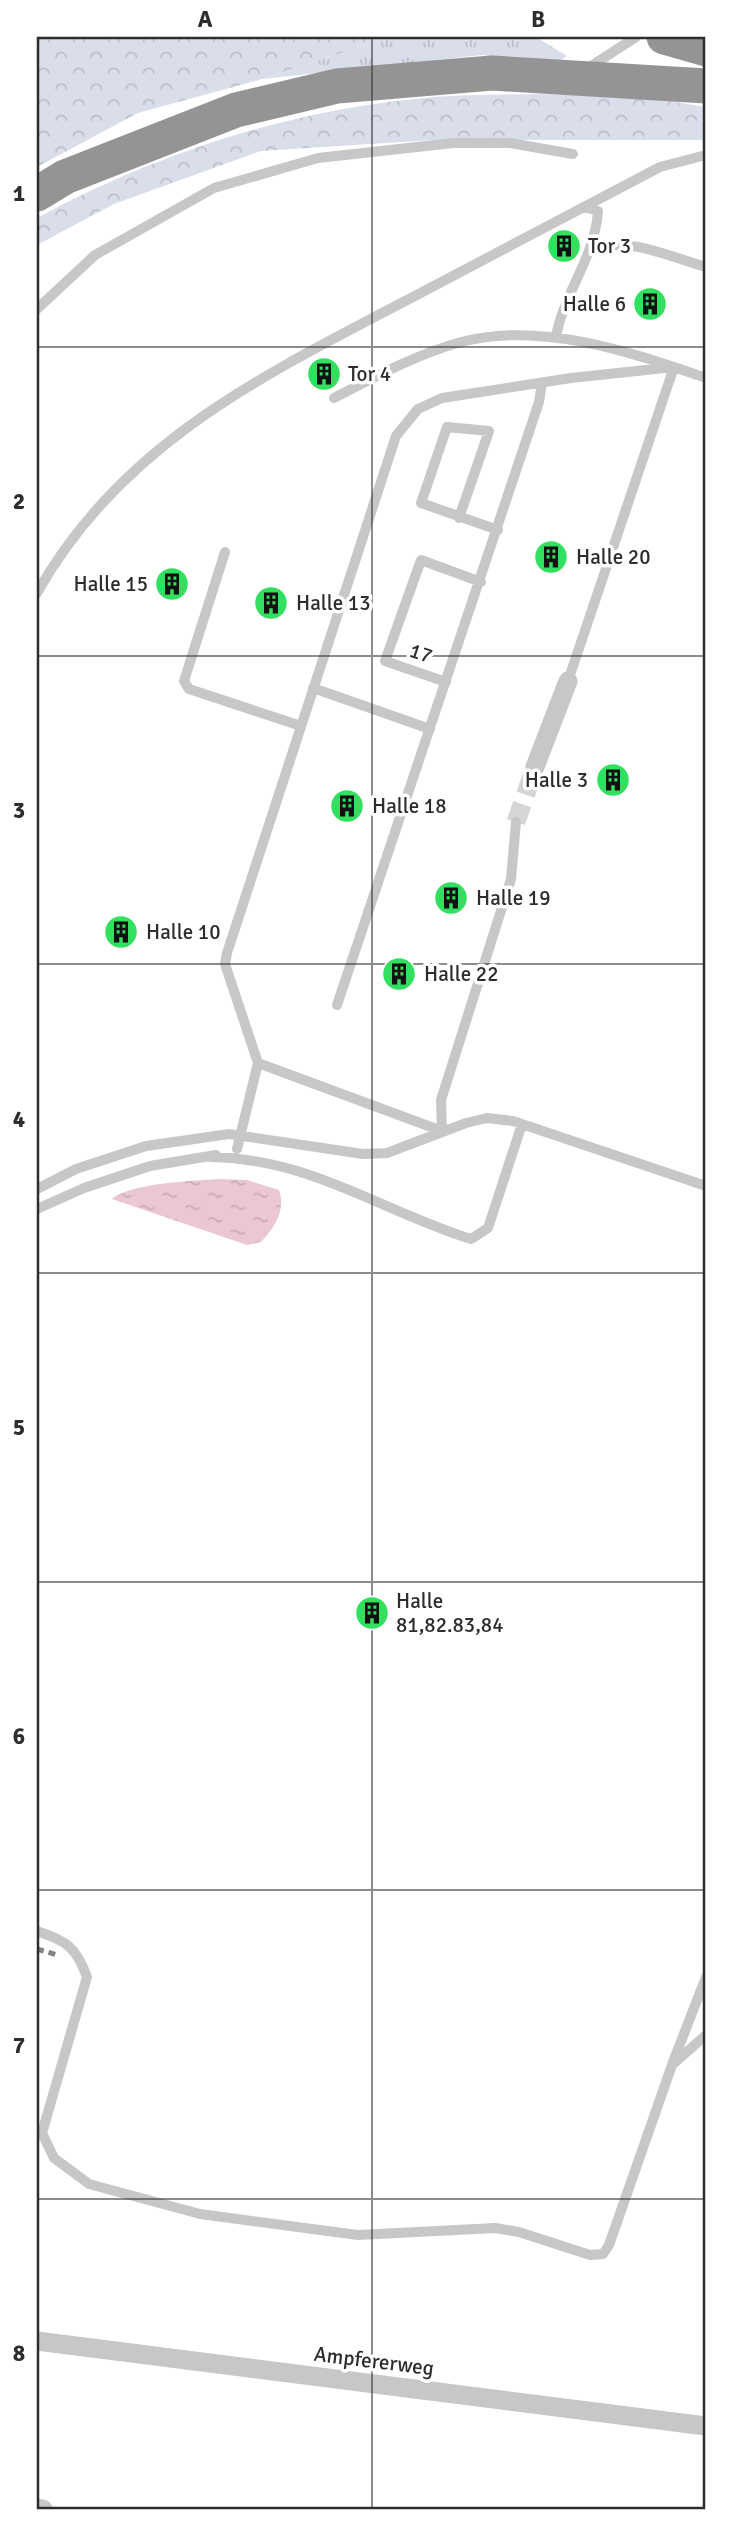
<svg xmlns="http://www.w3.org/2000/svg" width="743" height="2546" viewBox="0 0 743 2546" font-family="Signika,sans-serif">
<defs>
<pattern id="grass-tufts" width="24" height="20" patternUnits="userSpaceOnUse" patternTransform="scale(1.75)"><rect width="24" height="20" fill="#dadeea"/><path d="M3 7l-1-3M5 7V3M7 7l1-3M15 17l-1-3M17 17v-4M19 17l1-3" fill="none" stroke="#bbbfc9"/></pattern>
<pattern id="forest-crowns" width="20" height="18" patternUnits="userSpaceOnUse" patternTransform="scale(1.75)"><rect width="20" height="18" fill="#dadeea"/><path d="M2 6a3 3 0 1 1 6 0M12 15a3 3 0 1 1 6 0" fill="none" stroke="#bbbfc9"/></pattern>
<pattern id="water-ripples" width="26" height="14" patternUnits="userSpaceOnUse" patternTransform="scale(1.75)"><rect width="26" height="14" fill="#eac7d1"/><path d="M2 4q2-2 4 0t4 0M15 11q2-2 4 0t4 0" fill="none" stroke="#c9abb4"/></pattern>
</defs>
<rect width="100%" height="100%" fill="#fff"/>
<path fill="url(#grass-tufts)" d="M375 37H536L567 56 556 63 482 55 262 79 375 42Z"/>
<path fill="url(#forest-crowns)" d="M37 37H375V42L262 79 138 113 37 167Z
M540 94 645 97 706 107V140H433L261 151 114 204 37 245V218C157 153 287 111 424 98 462 94 502 95 540 94Z"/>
<path fill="url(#water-ripples)" d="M218 1179 247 1180 279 1190C286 1209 275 1228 261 1242L247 1245 112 1199C129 1183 194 1181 218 1179Z"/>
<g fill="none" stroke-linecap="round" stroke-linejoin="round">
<path stroke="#d5d5d5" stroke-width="19" stroke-dasharray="19 10" stroke-linecap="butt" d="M516 822 535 767"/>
<path stroke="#c7c7c7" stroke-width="10" d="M588 68 636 37
M592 249C628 236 670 257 706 267
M37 309 95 255 214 188 318 158 453 143H510L573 154
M556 336C565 291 595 257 598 211L585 207
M334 398C375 377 417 354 461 342 543 321 630 352 706 378
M459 518 489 431 447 427 421 503 498 530
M225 552 184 681 189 689 301 726
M37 593C121 443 264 375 411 298 494 255 577 211 660 167L706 155
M446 682 385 661 421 560 481 582
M313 688 430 729
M337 1005 539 402 542 383
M258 1063 442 1131 441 1100 511 879 516 822
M237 1149 258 1063 225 964 227 953 396 436 418 409 442 398 571 378 674 367 570 675
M211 1157C312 1159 379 1210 471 1239L488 1228 522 1124
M37 1189 76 1169 146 1146 229 1134 363 1154 387 1153 466 1123 487 1118 513 1121 706 1186
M37 1209 84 1188 150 1166 216 1155
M37 1931C67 1941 76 1947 87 1977L42 2133 54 2158 89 2184 200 2214 358 2235 495 2228 519 2232 590 2255 603 2254 609 2245 672 2065 706 2035
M673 2062 706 1977"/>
<path stroke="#c7c7c7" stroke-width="19" d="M535 767 568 681
M37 2341 706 2426
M37 2508 43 2509"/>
<path stroke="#949494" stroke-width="35" d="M664 37 706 49
M37 194 65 177 236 110 337 86 492 73 706 86"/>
<path stroke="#828282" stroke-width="5" stroke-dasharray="7 5" stroke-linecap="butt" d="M37 1949 57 1955"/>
</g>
<path fill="none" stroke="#2d2d2d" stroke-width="2" stroke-opacity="0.55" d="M372 37V2509M37 347H706M37 656H706M37 964H706M37 1273H706M37 1582H706M37 1890H706M37 2199H706"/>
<defs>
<g id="building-disc" transform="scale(1.75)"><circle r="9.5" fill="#32e05f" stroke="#fff"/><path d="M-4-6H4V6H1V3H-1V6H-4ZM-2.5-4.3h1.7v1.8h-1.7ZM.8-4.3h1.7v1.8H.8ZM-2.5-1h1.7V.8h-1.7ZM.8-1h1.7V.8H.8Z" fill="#111"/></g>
</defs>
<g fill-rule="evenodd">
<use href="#building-disc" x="564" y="246"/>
<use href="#building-disc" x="650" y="304"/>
<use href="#building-disc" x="324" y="374"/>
<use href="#building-disc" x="551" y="557"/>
<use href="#building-disc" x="172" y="584"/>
<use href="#building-disc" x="271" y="603"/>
<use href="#building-disc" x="613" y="780"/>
<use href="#building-disc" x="347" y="806"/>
<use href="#building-disc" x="451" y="898"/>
<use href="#building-disc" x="121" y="932"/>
<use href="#building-disc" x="399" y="974"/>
<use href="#building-disc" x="372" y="1613"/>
</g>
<g text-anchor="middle" stroke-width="7" stroke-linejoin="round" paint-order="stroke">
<g font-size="21" fill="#2d2d2d" stroke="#fff" text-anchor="start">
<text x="588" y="253">Tor 3</text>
<text x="626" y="311" text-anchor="end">Halle 6</text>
<text x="348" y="381">Tor 4</text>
<text x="576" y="564">Halle 20</text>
<text x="148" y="591" text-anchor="end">Halle 15</text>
<text x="296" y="610">Halle 13</text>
<text x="588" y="787" text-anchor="end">Halle 3</text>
<text x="372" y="813">Halle 18</text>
<text x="476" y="905">Halle 19</text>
<text x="146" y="939">Halle 10</text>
<text x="424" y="981">Halle 22</text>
<text x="396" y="1608">Halle<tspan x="396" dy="24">81,82.83,84</tspan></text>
</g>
<g font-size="21" fill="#2d2d2d" stroke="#fff">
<text transform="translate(421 653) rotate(19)" y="7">17</text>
<text transform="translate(374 2361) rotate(7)" y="7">Ampfererweg</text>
</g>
</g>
<rect width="743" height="2546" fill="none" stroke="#ffffff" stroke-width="77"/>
<rect x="38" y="38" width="666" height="2470" fill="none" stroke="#2d2d2d" stroke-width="2.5"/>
<g font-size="23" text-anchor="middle" font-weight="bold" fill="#2d2d2d">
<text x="205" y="27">A</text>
<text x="538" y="27">B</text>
<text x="19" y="201">1</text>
<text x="19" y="509">2</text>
<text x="19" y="818">3</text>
<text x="19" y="1127">4</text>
<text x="19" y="1435">5</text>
<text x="19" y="1744">6</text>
<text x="19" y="2053">7</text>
<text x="19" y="2361">8</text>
</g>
</svg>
